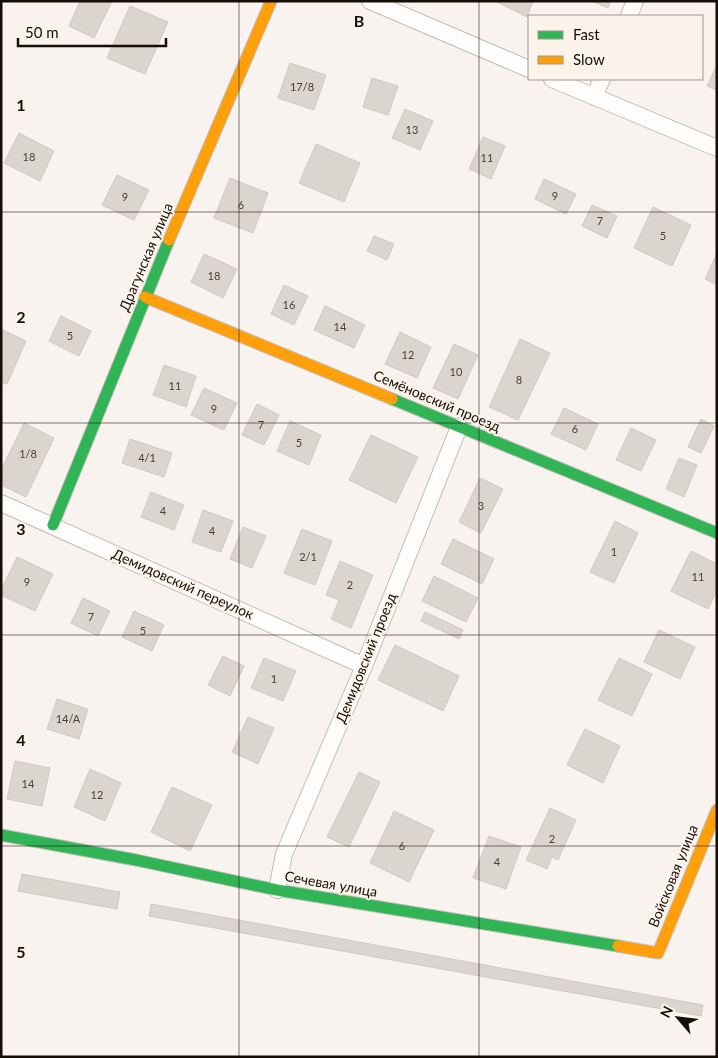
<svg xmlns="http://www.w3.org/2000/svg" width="718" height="1058" viewBox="0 0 718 1058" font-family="Lato,sans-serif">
<rect width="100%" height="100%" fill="#f8f3ee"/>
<path fill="#dbd5cf" stroke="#cfc9c3" d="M80 1H112L94 38 69 26Z
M495 1H533L527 17Z
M592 1H611L608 8Z
M130 6 168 22 145 74 107 58Z
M290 63 326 75 314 110 278 98Z
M717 65V90L707 86Z
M372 78 398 86 388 115 363 107Z
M405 109 433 121 420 150 392 138Z
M19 133 54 151 40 181 4 163Z
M483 137 505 146 491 179 469 169Z
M316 144 360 163 344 202 299 183Z
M117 175 149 190 134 220 102 205Z
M230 178 268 193 253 233 214 218Z
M544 179 576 194 566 214 535 199Z
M592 205 617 216 607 238 582 226Z
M653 207 691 225 672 266 634 248Z
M374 236 394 244 387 260 367 251Z
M717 253V285L705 279Z
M204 254 237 269 223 298 191 282Z
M284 285 308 296 294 325 271 314Z
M325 306 365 325 354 348 314 330Z
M61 316 91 331 79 356 49 341Z
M1 329 26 341 7 384 1 382Z
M400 332 431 347 417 378 385 364Z
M520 339 550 353 518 420 489 407Z
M454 344 478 355 458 399 433 388Z
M164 365 196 376 186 407 153 395Z
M204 388 237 403 224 430 191 415Z
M257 404 279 415 264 445 242 435Z
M564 408 598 424 586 450 551 434Z
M701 419 714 426 701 453 688 447Z
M290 421 321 435 309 465 277 451Z
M24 423 54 438 26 497 1 485V470Z
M631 428 656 440 641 471 616 460Z
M371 435 418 457 396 503 349 480Z
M130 439 172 453 164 477 122 463Z
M679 458 697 465 684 497 666 489Z
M480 478 503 489 481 533 459 522Z
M151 492 184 505 174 530 141 517Z
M203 510 233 521 221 552 192 542Z
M615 521 638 533 614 583 590 572Z
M243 527 266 536 252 568 230 559Z
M302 529 332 541 315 585 284 573Z
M453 539 494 559 482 584 441 564Z
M691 551 717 564V590L708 609 671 591Z
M17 557 53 574 35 611 1 595V590Z
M340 561 373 575 351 628 331 619 339 600 326 595Z
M434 576 478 598 466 622 422 601Z
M83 598 110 611 98 636 71 623Z
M134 611 164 625 152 651 122 637Z
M425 612 463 630 459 639 421 621Z
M659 630 695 647 680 679 644 662Z
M395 645 459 676 443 711 378 680Z
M223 656 244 666 230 696 208 685Z
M264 658 296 671 283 701 251 688Z
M619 658 652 674 632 716 598 700Z
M57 699 88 709 79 739 47 729Z
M248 717 274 728 258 764 232 752Z
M585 729 620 746 603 783 567 765Z
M15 761 50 768 42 806 7 799Z
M90 769 121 783 105 821 74 807Z
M359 772 380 782 349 847 327 837Z
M172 787 212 805 190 851 151 832Z
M550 808 576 820 558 860 552 857 547 869 526 860Z
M394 811 434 830 409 882 370 863Z
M489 836 521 847 506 889 473 878Z
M22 874 120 892 117 909 18 891Z
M151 904 703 1005 701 1016 149 916Z"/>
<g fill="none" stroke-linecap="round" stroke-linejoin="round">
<g stroke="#c3bdb8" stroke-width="18">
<path id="street" d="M370 1 529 69
M629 16 635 1
M552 79 717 148
M594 97 602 79
M1 503 364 666
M277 890 284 854 364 666 459 427"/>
</g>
<g stroke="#c3bdb8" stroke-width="13">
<path id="fast" d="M392 399 717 533
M53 525 169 240
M1 835 136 860 277 890 618 946"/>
</g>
<g stroke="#c3bdb8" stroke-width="13">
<path id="slow" d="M169 240 271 1
M145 297 392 399
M618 946 658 953 717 810"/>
</g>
<use href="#street" stroke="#fefdfc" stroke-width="16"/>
<use href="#fast" stroke="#30b455" stroke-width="11"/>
<use href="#slow" stroke="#ff9f0a" stroke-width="11"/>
</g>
<path fill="none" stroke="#150e07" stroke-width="1" stroke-opacity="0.55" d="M239 1V1057M479 1V1057M1 212H717M1 423H717M1 635H717M1 846H717"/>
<g text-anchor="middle" stroke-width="4" stroke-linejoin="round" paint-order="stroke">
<g font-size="11" fill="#464039">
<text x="302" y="91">17/8</text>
<text x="412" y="134">13</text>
<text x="29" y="161">18</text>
<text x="487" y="162">11</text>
<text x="555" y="200">9</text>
<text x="125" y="201">9</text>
<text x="241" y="209">6</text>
<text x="600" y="225">7</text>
<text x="663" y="240">5</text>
<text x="214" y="280">18</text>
<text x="289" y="309">16</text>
<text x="340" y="331">14</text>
<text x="70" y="340">5</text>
<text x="408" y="359">12</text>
<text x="456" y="376">10</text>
<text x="519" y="384">8</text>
<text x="175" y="390">11</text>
<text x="214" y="413">9</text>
<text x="261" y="429">7</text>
<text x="575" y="433">6</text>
<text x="299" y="447">5</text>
<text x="28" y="458">1/8</text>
<text x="147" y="462">4/1</text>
<text x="481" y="510">3</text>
<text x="163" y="515">4</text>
<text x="212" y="535">4</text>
<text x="614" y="556">1</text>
<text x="308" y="561">2/1</text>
<text x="698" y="581">11</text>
<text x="27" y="586">9</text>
<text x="350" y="589">2</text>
<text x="91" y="621">7</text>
<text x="143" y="635">5</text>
<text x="274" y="683">1</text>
<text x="68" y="723">14/А</text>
<text x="28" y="788">14</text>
<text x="97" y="799">12</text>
<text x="552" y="843">2</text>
<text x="402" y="850">6</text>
<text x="497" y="866">4</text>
</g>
<g font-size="14" fill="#150e07" stroke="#fcf3ea">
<text transform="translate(146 257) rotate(-67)" y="5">Драгунская улица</text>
<text transform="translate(437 401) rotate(23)" y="5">Семёновский проезд</text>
<text transform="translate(183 584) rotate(24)" y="5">Демидовский переулок</text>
<text transform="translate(366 658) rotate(-68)" y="5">Демидовский проезд</text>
<text transform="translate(673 876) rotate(-68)" y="5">Войсковая улица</text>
<text transform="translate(331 884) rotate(10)" y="5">Сечевая улица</text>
</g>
</g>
<g font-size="16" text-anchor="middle" font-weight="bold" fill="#150e07" stroke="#fcf3ea" stroke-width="4" stroke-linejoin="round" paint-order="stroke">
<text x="359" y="27">B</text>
<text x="21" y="111">1</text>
<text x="21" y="323">2</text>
<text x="21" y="535">3</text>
<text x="21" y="746">4</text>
<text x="21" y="958">5</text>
</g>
<rect width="718" height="1058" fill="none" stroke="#150e07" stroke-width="5"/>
<rect x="528" y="15" width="175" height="65" fill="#fcf3ea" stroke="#a0978f"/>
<rect x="538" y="31" width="25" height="8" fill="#30b455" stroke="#a0978f"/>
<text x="573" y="40" font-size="15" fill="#150e07">Fast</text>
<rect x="538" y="56" width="25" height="8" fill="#ff9f0a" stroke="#a0978f"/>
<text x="573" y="65" font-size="15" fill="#150e07">Slow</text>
<g transform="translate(678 1018) rotate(298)" stroke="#fcf3ea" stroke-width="4" paint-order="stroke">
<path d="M0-4L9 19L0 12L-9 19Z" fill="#150e07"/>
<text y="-8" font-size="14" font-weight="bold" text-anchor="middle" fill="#150e07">N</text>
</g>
<path d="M18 38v8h148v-8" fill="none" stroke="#150e07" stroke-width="2.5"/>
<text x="25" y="38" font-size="15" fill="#150e07" stroke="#fcf3ea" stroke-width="4" paint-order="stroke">50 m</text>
</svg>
